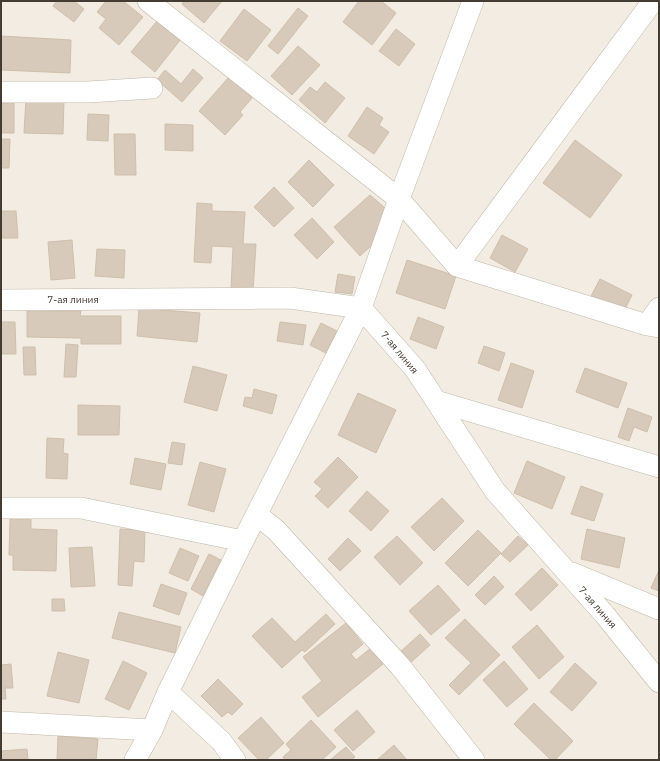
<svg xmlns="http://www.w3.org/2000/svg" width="660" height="761" viewBox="0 0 660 761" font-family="'IBM Plex Sans',sans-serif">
<rect width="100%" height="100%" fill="#f2ece2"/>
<path fill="#d7caba" stroke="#cfbfaa" d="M57 1H74L84 9 74 22 53 6Z
M106 1H123L143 17 119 45 99 28 106 19 97 12Z
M184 1H222L204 23 182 4Z
M359 1H381L396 13 372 45 343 22Z
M298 8 308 16 278 54 268 46Z
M244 9 271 30 247 61 220 41Z
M158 20 181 39 155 72 131 52Z
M396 29 415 44 399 66 379 51Z
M1 36 71 40 70 73 1 70Z
M298 46 320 65 292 95 271 76Z
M193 69 203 78 182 102 157 80 165 70 181 84Z
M229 77 252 98 240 112 243 115 225 135 199 111Z
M325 82 345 98 325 123 299 100 310 87 317 92Z
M26 98 64 99 63 134 24 133Z
M1 103H14V133H1Z
M367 107 383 118 379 125 389 132 374 154 348 136Z
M88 114 109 115 108 141 87 140Z
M165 124 193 125V151L165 150Z
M114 134H135L136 175H115Z
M1 139H10L9 168H1Z
M575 140 622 175 590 218 543 183Z
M309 160 334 185 313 207 288 182Z
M274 187 294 208 274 227 254 207Z
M370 195 385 208 371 246 360 256 334 227Z
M197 203 212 204V211L245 212 243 244H256L253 291 231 289 233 247 212 246 211 263 194 262Z
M1 211H16L18 238H1Z
M312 218 334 242 317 259 294 235Z
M502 235 528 249 515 272 490 258Z
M72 240 75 278 51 280 48 242Z
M97 249 125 250 124 278 95 276Z
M407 260 456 276 445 309 396 293Z
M338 274 355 277 352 294 335 292Z
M600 279 632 295 621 317 589 300Z
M139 308 200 313 197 342 137 336Z
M27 311H81L80 316H121V344H81V338L27 337Z
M418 317 444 327 436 349 410 339Z
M1 322H15L16 354H1Z
M280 322 306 325 303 345 277 341Z
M321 323 337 331 326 353 310 345Z
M66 344 78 345 76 377H64Z
M484 346 505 353 499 371 478 363Z
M23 347H35L36 375H24Z
M511 363 534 371 522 408 498 400Z
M193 366 227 375 217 411 184 402Z
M585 368 627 383 618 408 576 392Z
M254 389 277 395 272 414 243 406 245 397 252 398Z
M358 393 396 410 376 453 338 435Z
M78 405 120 406 119 435H78Z
M628 408 652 417 647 432 634 427 629 441 618 437Z
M47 438 64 439 63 453 68 454 67 479 46 478Z
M172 442 185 444 182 465 168 463Z
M338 457 358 477 328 508 315 496 322 489 314 482Z
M135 458 166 464 161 490 130 484Z
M527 461 565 477 552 509 514 493Z
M200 462 226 469 214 512 188 505Z
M581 486 603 494 594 521 571 514Z
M367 491 389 511 371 531 349 511Z
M442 498 464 521 434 551 411 527Z
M10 519H31V529L57 530 56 571 13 570V555H9Z
M120 529 145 530 144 562 134 561 132 586 118 585Z
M587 529 625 538 619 568 581 559Z
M478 530 501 553 468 586 445 563Z
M397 536 423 563 400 585 374 557Z
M518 536 528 545 510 562 501 554Z
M348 538 361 551 340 571 328 559Z
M92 547 95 586 71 587 69 548Z
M180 548 199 556 188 581 169 573Z
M209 554 221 560 203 596 191 589Z
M542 568 558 585 531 611 515 594Z
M659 570V591L651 588Z
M494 576 504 587 485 605 475 595Z
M161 584 187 593 179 615 153 606Z
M438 585 460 610 431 635 409 611Z
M52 599H64L65 611H52Z
M119 612 181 627 175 653 112 638Z
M326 614 335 624 305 652 302 650 282 668 252 636 272 618 295 642Z
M465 619 500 655 459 695 449 685 471 663 445 638Z
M346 623 363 644 351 654 356 660 371 648 383 664 318 717 302 697 322 681 303 657Z
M537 625 564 657 539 679 512 647Z
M420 634 430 645 409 664 399 653Z
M58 652 89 660 79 703 47 696Z
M123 661 147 673 129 710 105 699Z
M504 661 528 689 507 707 483 680Z
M575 663 597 683 572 711 550 692Z
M11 664 13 688H5L6 699H1V665Z
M218 679 243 704 232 715 228 712 222 717 201 696Z
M534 703 573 741 555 760H551L514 724Z
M357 710 375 732 353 751 334 730Z
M261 717 284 743 266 760H259L238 738Z
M311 720 336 747 322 760H285L283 757 291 750 286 744Z
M58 736 98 739 96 760H57Z
M394 745 407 760H377Z
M346 747 355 757 351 760H330Z
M27 749 28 760H2L1 751Z"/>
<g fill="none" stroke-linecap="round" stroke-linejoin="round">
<g stroke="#c0b7a8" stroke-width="22">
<path id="minor" d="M148 1 399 199 457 266 647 325 659 327
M1 92H88L152 88
M457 266 653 1
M1 300 290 298 361 308 415 369 495 491 605 615 659 682
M647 325 659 308
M436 401 659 467
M1 508H81L243 541
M257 515 276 530 400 666 474 760
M572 573 659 609
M168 692 221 741 235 760
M1 722 152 730
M135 760 152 730 168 692 243 541 361 308 399 199 473 1"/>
</g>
<use href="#minor" stroke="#fff" stroke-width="21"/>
</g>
<g text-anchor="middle" stroke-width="3" stroke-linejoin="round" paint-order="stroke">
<g font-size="10" fill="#443c33" stroke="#fff">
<text x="73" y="303">7-ая линия</text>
<text transform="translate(400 352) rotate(50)" y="4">7-ая линия</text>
<text transform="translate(598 607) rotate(49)" y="4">7-ая линия</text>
</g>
</g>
<rect width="660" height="761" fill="none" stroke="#443c33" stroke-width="4"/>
</svg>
